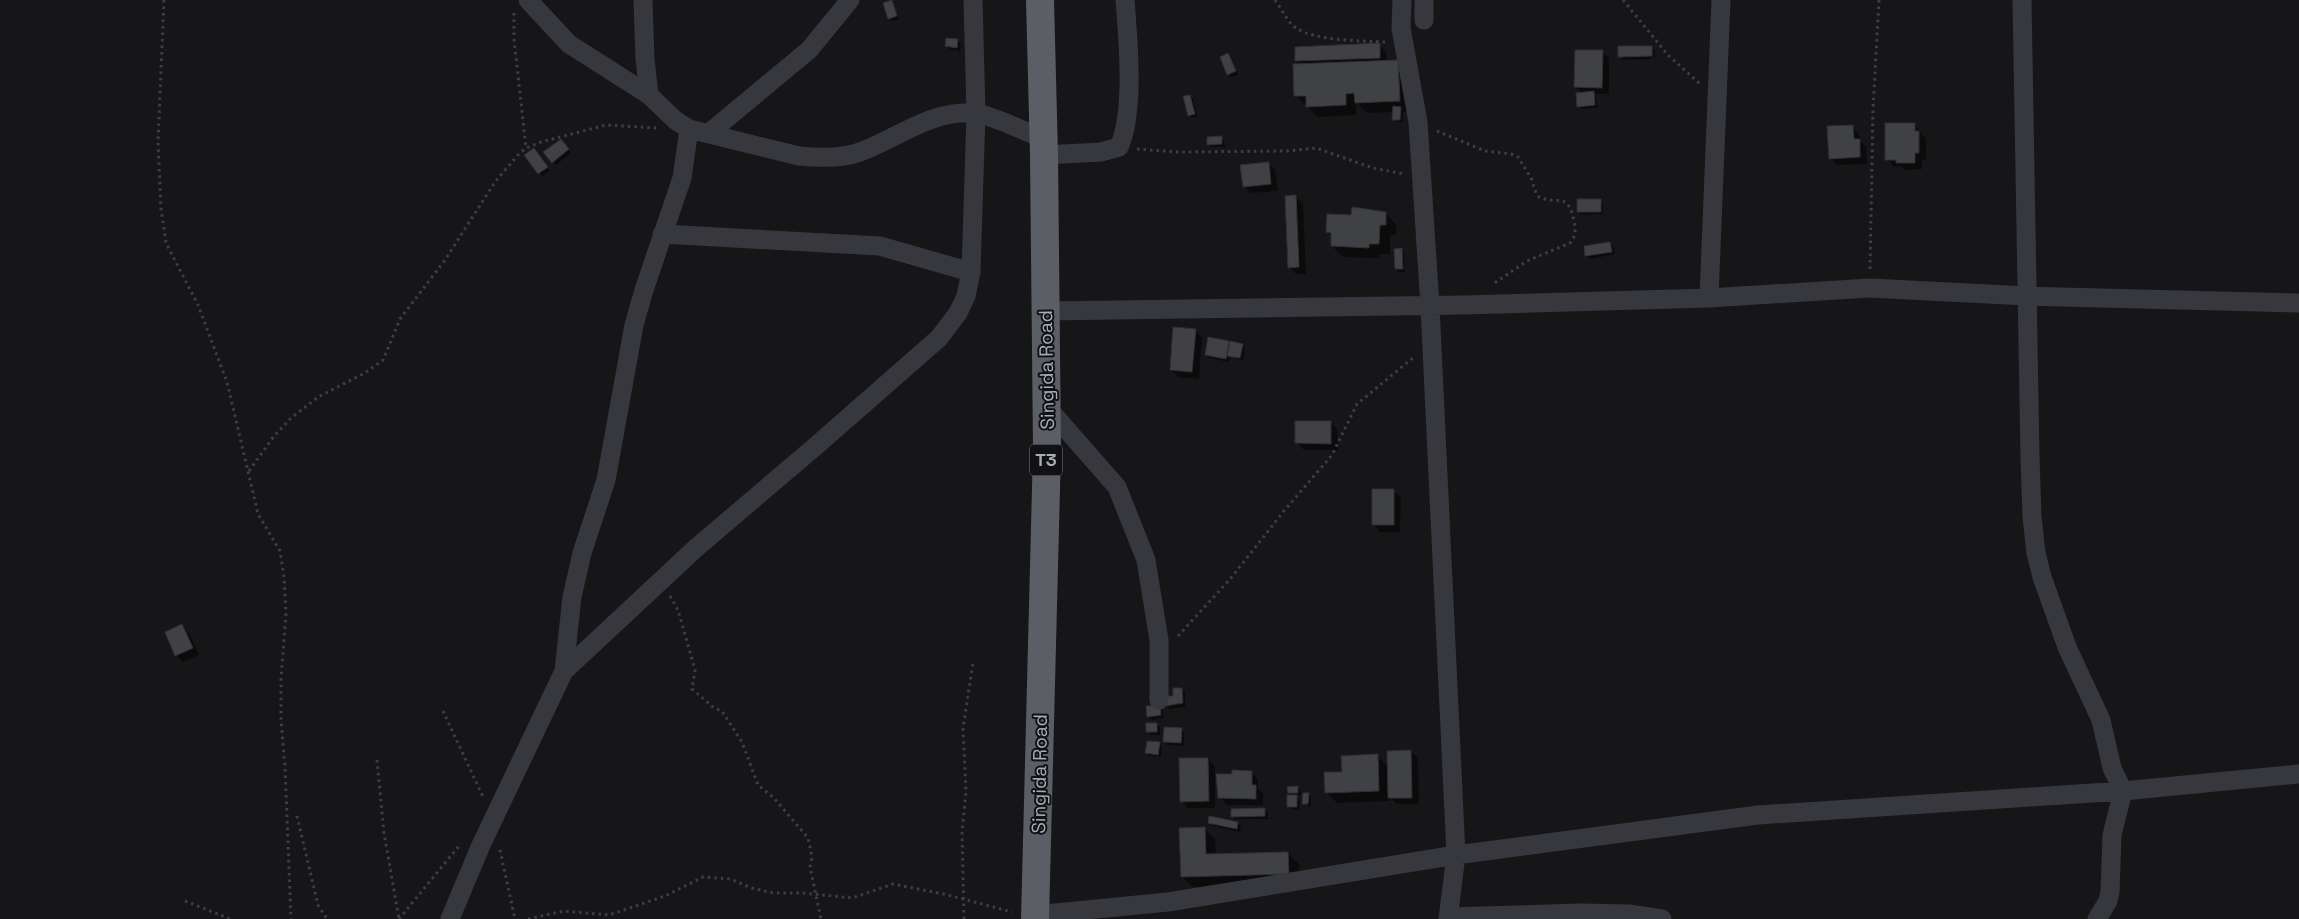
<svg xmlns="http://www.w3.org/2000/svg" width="2299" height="919" viewBox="0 0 2299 919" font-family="'Space Grotesk',sans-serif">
<rect width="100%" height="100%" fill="#161618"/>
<path fill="#0007" d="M892 2 899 19 893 21 889 18Z
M947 39 958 41 961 44 960 51 950 49 946 46Z
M1379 45 1386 52 1387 61H1398L1411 111 1403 112V123L1397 122 1393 119 1394 112 1367 113 1356 102V115L1318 117 1295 95 1301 65 1296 61Z
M1652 47 1651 59 1623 60 1619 56Z
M1653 49 1655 50V59H1654Z
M1602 51 1609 58V94H1595L1598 108 1581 109 1578 106 1583 94 1576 87Z
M1228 55 1238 75 1231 77 1228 74Z
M1190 96 1193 99 1198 117 1192 118 1189 115Z
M1914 124 1926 139V159L1922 160V169L1904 170 1901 166 1894 167 1887 159Z
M1852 127 1859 134 1860 141 1866 147 1867 164 1837 165 1830 158Z
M1221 138 1224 141 1225 147H1211L1208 144Z
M564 143 571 153 556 165 553 162Z
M537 153 550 171 542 176 539 173Z
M1268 163 1275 170 1278 191 1251 193 1244 186Z
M1296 197 1303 204 1306 274H1296L1289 267Z
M1600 201 1603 204V214L1581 215 1578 211Z
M1353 209 1385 213 1396 224V235H1390V254H1380L1379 258 1343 257 1332 246V237L1328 232 1353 216Z
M1610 243 1613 246 1615 254 1590 259 1587 256Z
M1401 249 1404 253 1405 272H1399L1396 269Z
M1195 330 1202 337 1199 379 1178 377 1171 370Z
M1228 342 1231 345H1242L1245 348 1243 361 1230 356 1229 362 1209 358 1206 355Z
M1330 422 1337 429 1338 450H1304L1297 443Z
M1394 491 1401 498 1400 532H1380L1373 524Z
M182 626 189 633 199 655 183 662 176 655Z
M1182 689 1185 692V707L1169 709 1166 705Z
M1159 706 1162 709 1164 718 1152 720 1148 716Z
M1157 724 1160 727V735H1150L1147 731Z
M1181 729 1184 732V746L1168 745 1164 742Z
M1159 743 1162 747 1161 757 1150 756 1147 753Z
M1411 751 1418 758 1419 804H1397L1390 797V801L1337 803 1326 792 1343 773 1377 756 1389 767Z
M1208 759 1215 766V808H1188L1181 801Z
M1251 772 1258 779V789L1263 793V805H1227L1220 797 1233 775Z
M1298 788 1301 791V795H1295L1300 800 1299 810 1291 809 1288 806 1293 796 1289 792Z
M1308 794 1311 797V807L1304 803Z
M1265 809 1268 812V819H1235L1232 816Z
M1209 823H1237L1241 826 1240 832 1213 826Z
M1204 829 1215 839 1216 855 1288 853 1299 864 1300 884 1193 887 1182 877Z"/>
<path fill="#404145" stroke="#303034" d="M892 0 897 16 888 19 883 3Z
M946 38 958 39 957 48 945 46Z
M1380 43V58L1295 61V47Z
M1618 46H1652V56L1618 57Z
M1575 50H1603L1602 88 1574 87Z
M1228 53 1236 71 1227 75 1220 57Z
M1398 60 1400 101 1355 103 1354 93 1346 94V105L1306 107V96H1294L1293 64Z
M1594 91 1595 105 1577 107 1576 93Z
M1190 95 1195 114 1188 116 1183 96Z
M1393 106 1401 107 1400 120H1392Z
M1885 123H1915V131H1919V153H1915V163H1896V160H1885Z
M1853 125 1854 139H1860V157L1829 159 1827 126Z
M1222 136V144L1207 145V137Z
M561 139 569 149 552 163 543 152Z
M534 148 548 167 538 174 524 155Z
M1269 162 1271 184 1243 187 1240 165Z
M1296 195 1299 267 1288 268 1285 196Z
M1577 199H1601V212H1577Z
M1352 207 1386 212V225H1380L1379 244H1369V248L1331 246V233L1326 232 1327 214 1351 215Z
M1610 242 1612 252 1585 256 1584 246Z
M1402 248 1403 269H1395L1394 249Z
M1173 327 1196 329 1192 372 1170 370Z
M1208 337 1229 341 1226 359 1205 355Z
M1230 341 1243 344 1240 358 1227 356Z
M1295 421H1331V444L1295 443Z
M1372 489H1394V525H1372Z
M182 624 193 648 175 656 165 632Z
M1173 688H1182L1183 703 1165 706 1164 696H1173Z
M1160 705 1161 715 1147 717 1146 706Z
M1146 723H1157V732H1146Z
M1164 727 1182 728 1181 743 1163 742Z
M1147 741 1160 742 1158 755 1145 753Z
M1411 750 1412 798H1388L1387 751Z
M1378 754 1379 791 1325 793 1324 772H1342L1341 756Z
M1179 758H1208L1209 801 1180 802Z
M1232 770 1252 771V785H1256V799L1218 798 1216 774H1232Z
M1298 786V793H1288L1287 787Z
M1303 793H1309L1308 804H1302Z
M1287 795H1297V807H1287Z
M1265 808V816L1231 817V809Z
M1209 816 1238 822 1237 829 1208 823Z
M1205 827 1206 854 1288 852 1289 874 1181 877 1179 828Z"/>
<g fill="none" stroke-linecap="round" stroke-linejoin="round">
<path stroke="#3d3f44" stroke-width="3" stroke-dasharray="2.5 4" stroke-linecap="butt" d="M164 0 158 142 161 209 166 243 198 305 227 382 258 514 280 551 284 577 286 613 281 679V719L285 767 291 919
M1275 0C1282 9 1287 22 1296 28 1315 41 1364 41 1386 42
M1623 0 1667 54 1700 84
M514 13V39L526 148
M1437 131 1485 151 1511 154 1518 157 1531 178 1537 196C1558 207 1567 189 1574 221 1576 229 1576 236 1570 243L1527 261 1493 284
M1137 149 1178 152 1289 151 1316 148 1373 168 1404 174
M1870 269 1873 110 1879 0
M249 471 274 436 291 418 318 397 365 373 383 360 400 319 445 260 495 182 518 155 526 148 541 142 606 125 656 128
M670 596 678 610 695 670 692 689 714 708 722 711 742 742 758 785 774 798 808 838 812 857 810 867 821 919
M1178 636 1231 578 1284 511 1332 455 1357 404 1414 357
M443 711 484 799
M377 760 384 833 399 919
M297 816 318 905 327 919
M500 850 515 919
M185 901 230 919
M399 919 459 846
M528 919 564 911 609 915 665 896 703 877 730 879 752 888 773 893H803L852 898 893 884 944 894 1012 912
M964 919 962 831 966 792 963 728 973 663"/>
<path stroke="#37383d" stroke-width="19" d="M528 0 569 44 649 95 675 120 689 129 799 156C819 158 841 159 860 152 898 138 932 109 975 113 992 115 1025 132 1043 138
M643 0 645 59 649 95
M1402 0 1401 28 1418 122 1430 306 1456 855 1448 919
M2022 0 2030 457 2032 517 2036 553 2042 577 2067 647 2101 720 2112 768 2123 791 2112 835 2110 892 2108 901 2097 919
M1424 20V0
M709 133 809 50 850 0
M1044 155 1101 152 1119 147C1135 112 1128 39 1125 0
M662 234 880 246 971 272
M1709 298 1721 0
M1045 311 1464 305 1709 298 1870 288 2027 296 2299 303
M1046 406 1117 487 1146 560 1159 640V700
M564 671 696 548 817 445 939 338 958 313 966 296 971 272 976 113 973 0
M1035 915 1168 902 1456 855 1758 815 2123 791 2299 774
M1448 917 1581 913 1629 914 1662 919
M450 919 481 845 564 671 572 597 582 553 606 480 634 325 644 290 682 178 689 129"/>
<path stroke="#5b5e65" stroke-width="28" d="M1035 919 1047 449 1044 155 1040 0"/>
</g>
<g text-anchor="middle" stroke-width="4" stroke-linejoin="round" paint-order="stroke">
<rect fill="#111113" stroke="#7b7e86" stroke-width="1" x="1030" y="444.5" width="32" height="31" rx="4"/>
<g font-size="18" font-weight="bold" fill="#a8adb8">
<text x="1046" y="466">T3</text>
</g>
<g font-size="19" fill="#a8adb8" stroke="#111113">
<text transform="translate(1046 370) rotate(-91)" y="7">Singida Road</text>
<text transform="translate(1039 774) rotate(-89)" y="7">Singida Road</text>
</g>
</g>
</svg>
